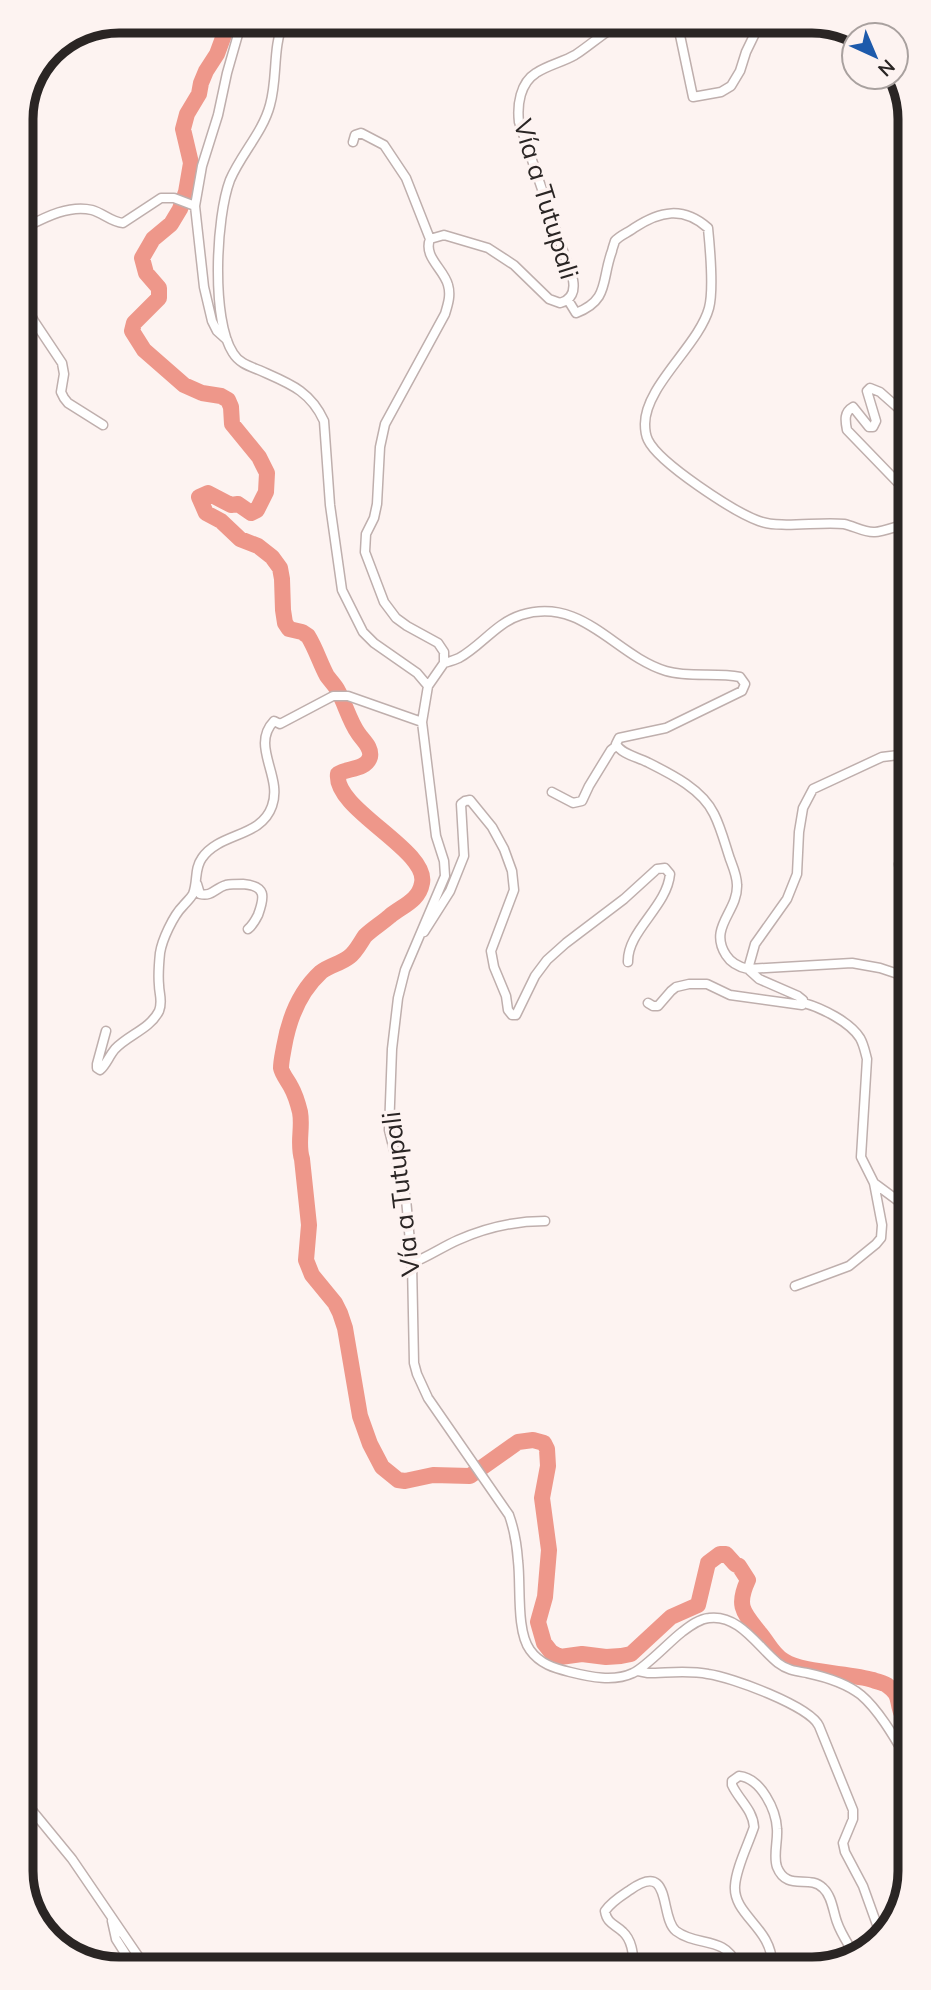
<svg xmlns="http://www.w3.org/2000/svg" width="931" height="1990" viewBox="0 0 931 1990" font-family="Mulish,sans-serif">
<rect width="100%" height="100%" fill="#fdf3f1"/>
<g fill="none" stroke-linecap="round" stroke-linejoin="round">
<path stroke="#ee978a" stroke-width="16" d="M232 21 227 27 217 54 206 71 201 83 199 94 187 114 183 129 191 163 186 192 180 209 171 224 153 239 142 258 146 273 159 288V298L134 323 132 331 144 350 184 385 202 393 221 396 228 400 231 407 232 424 259 457 267 473 266 492 257 510 251 513 238 504 231 505 208 493 199 497 206 513 221 521 240 539 258 546 272 557 280 568 282 579 283 610 285 623 289 629 302 632 308 636C316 649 320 663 327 676 330 680 334 684 337 689 345 703 349 720 358 733 363 741 372 747 370 757 366 770 347 768 338 774 333 809 429 850 422 883 419 901 402 906 390 916 382 923 372 929 365 936 360 943 356 952 349 957 340 964 330 965 321 972 299 992 289 1018 284 1047 283 1053 281 1061 281 1068 282 1074 288 1081 291 1087 295 1094 298 1104 300 1112 303 1128 297 1143 302 1159L309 1225 306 1260 312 1275 335 1303 340 1313 345 1328 360 1416 370 1444 382 1467 398 1480 405 1481 433 1475 470 1476 518 1442 533 1440 544 1443 547 1449 548 1466 542 1498 549 1550 545 1597 538 1622 544 1643 551 1652 560 1657 582 1654 606 1657 621 1656 631 1654 671 1617 698 1605 708 1563 720 1554H726L735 1564 739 1566 748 1580C736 1606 743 1612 759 1632 768 1642 772 1654 784 1661 802 1673 850 1673 873 1680 878 1682 885 1683 888 1686 899 1694 897 1698 900 1709 901 1715 906 1722 910 1728"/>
<g stroke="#bfafad" stroke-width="11">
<path id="minor" d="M284 21C272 48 278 77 270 105 263 132 241 154 230 180 216 217 211 319 233 353 239 363 249 366 259 370 288 383 310 390 324 421L330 505 342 590 363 632 374 643 417 673 428 686
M626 21C607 29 592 44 575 55 563 62 548 65 536 73 520 83 517 105 519 122L573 280C575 291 572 300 560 303L549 299 514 265 488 248 444 235 430 239C423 257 444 269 448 285 451 295 448 304 445 314L385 424 380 447 377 504 374 518 366 534 365 552 384 602 396 618 407 626 438 643 444 652V663L428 686 422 722 436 836 444 861 445 876 405 970 398 998 392 1049 389 1130 406 1199 412 1263 414 1363 417 1374 428 1398 509 1515C514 1529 517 1546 518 1561 521 1585 516 1631 530 1650 540 1664 554 1668 570 1672 590 1677 614 1682 633 1673 645 1668 669 1642 682 1632 690 1626 699 1619 709 1618 739 1614 758 1647 778 1663 787 1670 796 1671 807 1673 826 1677 846 1683 861 1695 880 1711 897 1742 910 1764
M677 21 693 97 721 92 731 86 740 71 746 52 761 21
M353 142 355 135 361 133 384 145 406 178 430 239
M195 206 202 166 218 115 227 73 239 31 248 21
M22 229C42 219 68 204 92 210 103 213 111 222 123 223L161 198H174L195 206 204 287 212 321 217 331 227 340
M22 289 25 304 34 321 62 363 64 374 61 392 64 398 68 403 103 425
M568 300 576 313C610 300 601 280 612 251 612 250 615 241 615 241 619 236 629 232 634 228 660 211 683 206 708 228 710 248 714 289 709 308 699 345 645 386 645 424 645 428 646 436 648 440 659 463 734 512 759 521 780 529 820 521 844 524 854 526 865 533 875 532 881 532 898 526 906 524
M906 415 880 392 870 388 867 391 876 421 873 427H869L853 407C844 412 845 420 847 430L906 491
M444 663C449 662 454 660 459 658 481 646 496 623 521 615 583 596 614 655 666 671 690 678 716 672 740 677L745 684 742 691 666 728 619 738 616 744C621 754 637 757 647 762 671 774 702 789 714 814 721 828 725 844 730 859 733 867 737 876 737 885 738 912 708 927 726 955 731 963 739 967 748 969L852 963 880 968 907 977
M552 792 573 803 582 801 589 786 611 750 616 746
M907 856 903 858 899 864 900 871 907 877
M197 884 200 894C212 897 215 888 226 885 231 884 237 884 243 884 266 886 265 896 258 915 255 921 253 925 248 929
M424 932 450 891 464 856 461 804 465 801 470 800 492 827 504 849 512 871 514 890 491 951 494 967 506 996 508 1010 512 1015H516L535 976 547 960 566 943 624 899 657 869 665 868 670 874C667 907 627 931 628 962
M648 1003 653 1006H658L671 991 676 987 689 984H707L730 995 802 1005 803 1000 798 996 759 979 748 969 755 944 787 899 797 874 799 832 803 808 813 789 882 757 907 754
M106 1031 97 1064V1068L100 1070C106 1065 109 1056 115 1049 128 1035 150 1029 159 1011 163 1001 159 994 159 985 158 975 159 963 160 953 162 940 173 916 183 906 187 901 190 899 193 894 198 881 194 869 202 858 220 832 261 838 272 806 283 776 250 746 274 721L280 724 333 696H348L422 722
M874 1183 897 1200 908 1205
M412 1263C428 1257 442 1247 458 1240 485 1228 515 1221 545 1221
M795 1286 849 1266 876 1244 881 1238 882 1225 874 1183 861 1157 867 1059C865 1052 864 1045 860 1038 850 1022 822 1008 804 1003
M638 1671 648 1673C667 1673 689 1670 708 1674 731 1677 810 1706 819 1726L853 1810V1819L843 1843 845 1852 863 1886 881 1936
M26 1803 72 1859 147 1969
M112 1921 116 1939 135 1969
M772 1964C772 1928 733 1915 735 1886 736 1868 748 1845 754 1827 753 1810 739 1800 732 1785V1781L739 1776C761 1778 776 1810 777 1829 778 1841 773 1856 777 1867 787 1892 809 1874 823 1888 832 1896 833 1911 837 1922 841 1934 849 1945 855 1956
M634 1965C633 1954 632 1940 623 1932 615 1924 607 1924 605 1911 611 1902 621 1896 630 1890 673 1859 659 1918 676 1931 697 1947 725 1936 736 1964"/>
</g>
<use href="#minor" stroke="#fff" stroke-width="8"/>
</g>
<g text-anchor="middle" stroke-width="7" stroke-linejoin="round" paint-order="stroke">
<g font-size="26" fill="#2a2524" stroke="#fdf3f1">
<text transform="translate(546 199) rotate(73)" y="9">Vía a Tutupali</text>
<text transform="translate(401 1194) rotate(-97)" y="9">Vía a Tutupali</text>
</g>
</g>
<path d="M0 0H931V1990H0ZM119 33H812A86 86 0 0 1 898 119V1871A86 86 0 0 1 812 1957H119A86 86 0 0 1 33 1871V119A86 86 0 0 1 119 33Z" fill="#fdf3f1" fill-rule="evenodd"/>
<path fill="none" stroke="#2a2524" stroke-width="9" d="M119 33H812A86 86 0 0 1 898 119V1871A86 86 0 0 1 812 1957H119A86 86 0 0 1 33 1871V119A86 86 0 0 1 119 33Z"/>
<g transform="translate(875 56) rotate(136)"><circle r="33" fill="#fdf3f1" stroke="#a9a19f" stroke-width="2"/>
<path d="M0-5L12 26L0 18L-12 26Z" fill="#1d5aab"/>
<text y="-10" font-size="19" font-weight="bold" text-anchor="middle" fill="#2a2524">N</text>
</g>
</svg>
